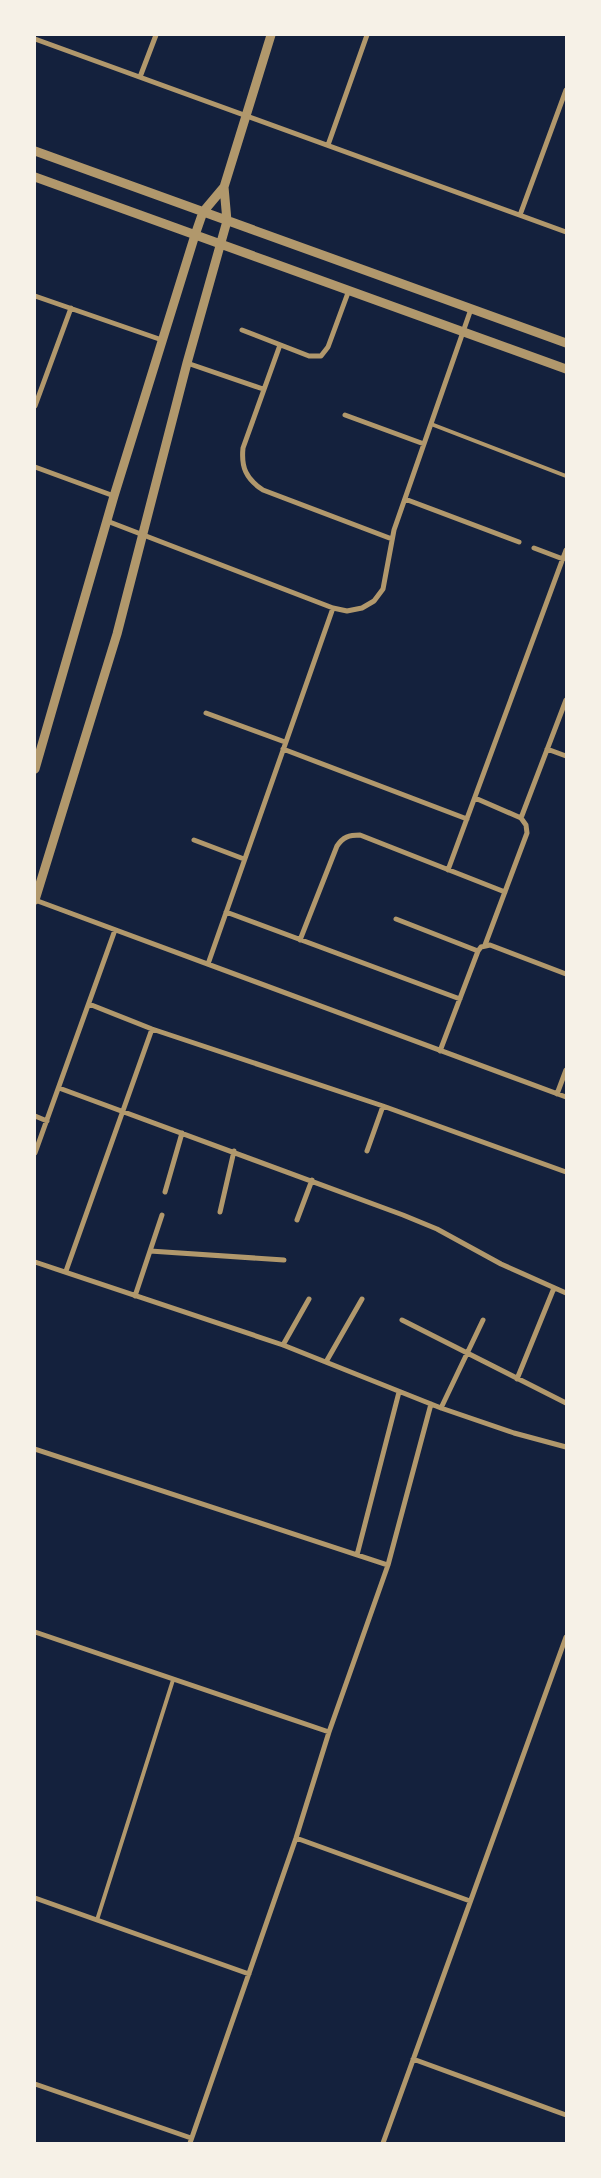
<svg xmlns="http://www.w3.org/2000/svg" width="601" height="2178" viewBox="0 0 601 2178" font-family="'Golos Text',sans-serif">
<rect width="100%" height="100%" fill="#14213d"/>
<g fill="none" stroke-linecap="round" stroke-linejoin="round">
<path stroke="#b1986c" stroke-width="4" d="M431 424 566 476
M97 1920 173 1680"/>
<path stroke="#b1986c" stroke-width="5" d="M35 39 566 232
M140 77 156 35
M328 145 367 35
M520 215 566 90
M35 296 162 340
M242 330 309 356H321L328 347 349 290
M280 345 243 448C241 467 246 479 263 490L392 539
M187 363 263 389
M35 406 71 308
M345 415 424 444
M35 467 114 496
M405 499 519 542
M107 521 333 608 347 611 362 608 374 601 383 589 394 530 471 309
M534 548 563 559
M206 713 285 742
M283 749 467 819
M547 749 566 756
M475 798 521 818 526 825 527 833 485 945
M521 818 566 700
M194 840 244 859
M448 870 566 550
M35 900 566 1097
M226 912 460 999
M396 919 478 951
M300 940 337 846C343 837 349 835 360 835L505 892
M208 964 333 608
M89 1004 152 1029 383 1106 566 1172
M440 1051 478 951 481 947 490 945 566 974
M59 1088 403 1215 437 1229 501 1264 566 1293
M557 1094 566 1070
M35 1116 47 1121
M367 1151 383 1106
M35 1153 115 930
M165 1192 182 1133
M220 1212 234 1151
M297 1220 312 1180
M150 1251 284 1260
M35 1262 283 1345 441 1408 514 1433 566 1447
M66 1271 152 1029
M135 1296 162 1215
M402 1320 566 1403
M283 1345 309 1299
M326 1362 362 1299
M517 1379 554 1288
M441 1408 483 1320
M35 1449 388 1565
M357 1555 399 1392
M35 1632 329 1732
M296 1838 470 1901
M35 1898 249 1974
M413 2059 566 2115
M35 2084 191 2138
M190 2143 296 1838 329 1732 388 1565 431 1404
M383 2143 566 1637"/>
<path stroke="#b1986c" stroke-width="9" d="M35 151 566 343
M35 177 566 369
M35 769 114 496 195 235 203 212 224 187
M35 900 117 634 187 363 227 221 224 187 271 35"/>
</g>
<rect width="601" height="2178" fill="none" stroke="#f6f1e7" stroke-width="72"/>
</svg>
